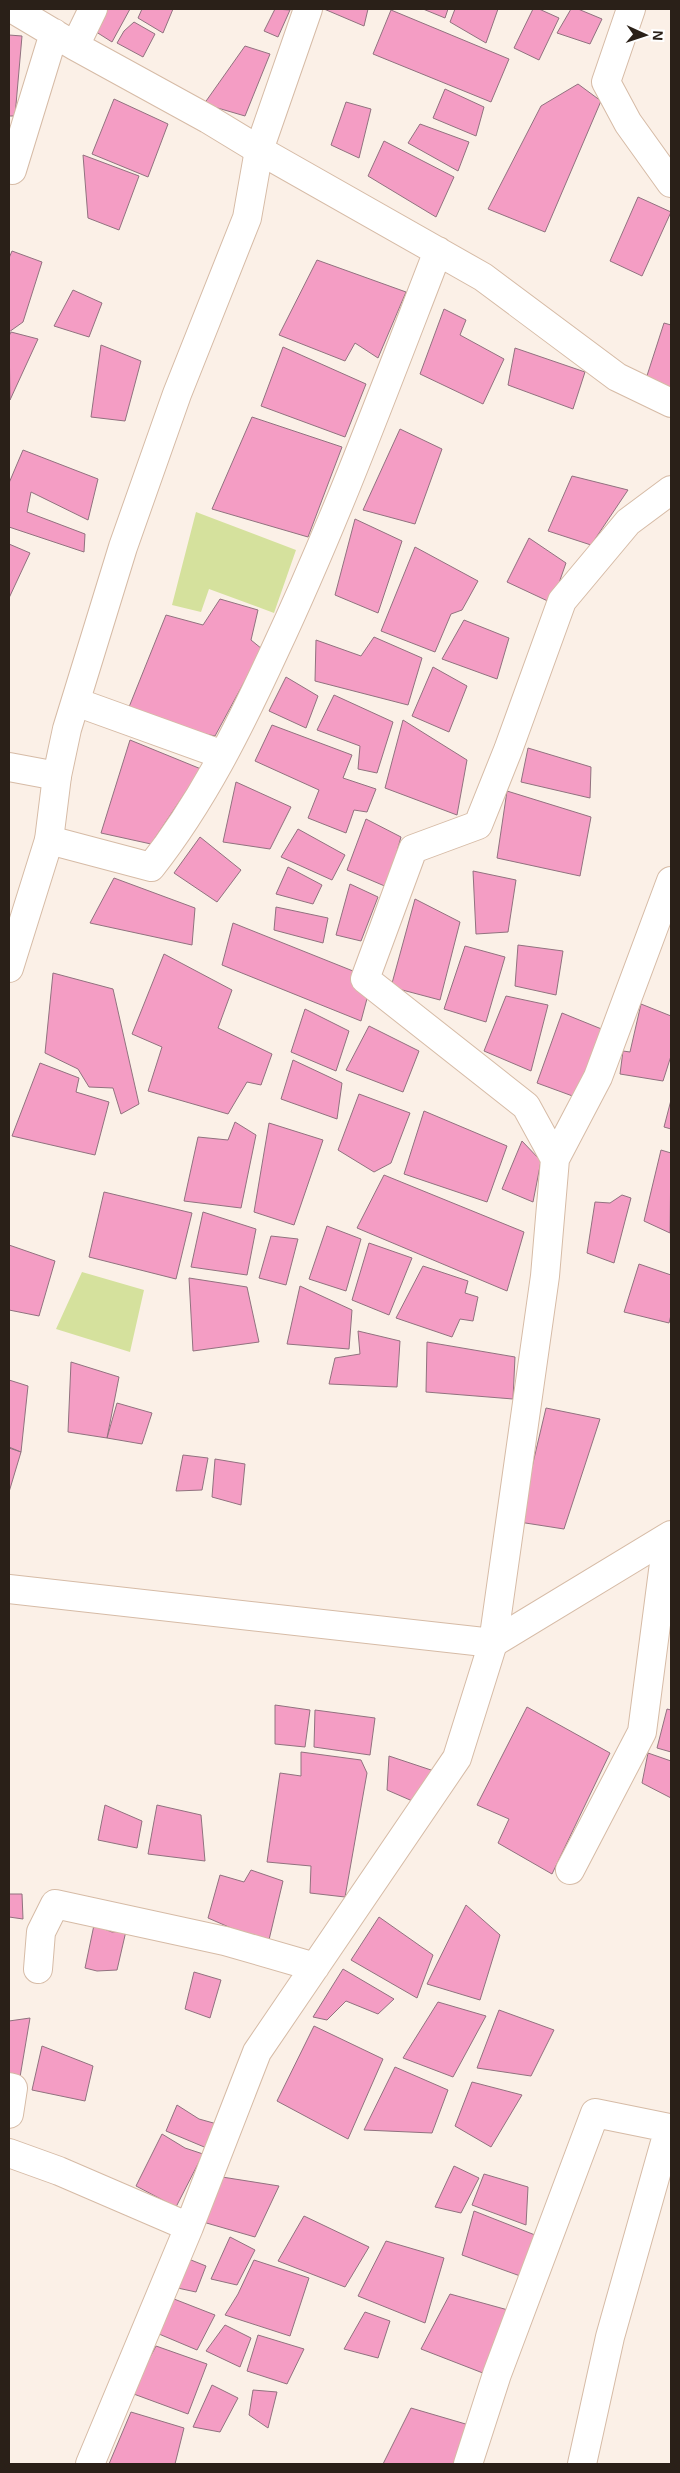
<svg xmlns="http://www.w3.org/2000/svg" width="680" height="2473" viewBox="0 0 680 2473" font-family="Helvetica,sans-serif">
<rect width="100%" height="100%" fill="#fbf0e7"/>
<path fill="#d5e19d" d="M196 512 296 550 274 613 209 589 201 612 172 605Z
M82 1272 144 1290 130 1352 56 1329Z"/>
<path fill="#f49dc4" stroke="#91727f" d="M102 9H130L112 42 90 28Z
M142 9H173L163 33 138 18Z
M275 9 290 10 278 37 264 31Z
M324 9H368L364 26Z
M423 9H448L445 18Z
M455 9H498L486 43 450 22Z
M533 9H539L559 18 539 60 514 48Z
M571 9H578L602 19 590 44 557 33Z
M391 10 509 59 491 102 373 54Z
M134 22 155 34 143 57 117 43 124 31Z
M9 35 22 36 15 116H9Z
M245 46 270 54 245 116 204 104Z
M578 84 601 101 545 232 488 209 541 106Z
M445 89 484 107 476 136 433 118Z
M114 99 168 124 148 177 92 154Z
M346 102 371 109 359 158 331 145Z
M420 124 469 142 458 171 408 143Z
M384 141 454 177 436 217 368 176Z
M83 155 139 176 119 230 88 218Z
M638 197 671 212 642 276 610 261Z
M12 251 42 262 23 322 9 332V258Z
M317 260 406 292 378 358 355 343 345 361 279 335Z
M73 290 102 303 89 337 54 326Z
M444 309 466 320 460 335 504 359 483 404 420 374Z
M664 323 671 325V394L644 385Z
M11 332 38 339 10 400 9 336Z
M101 345 141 361 125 421 91 417Z
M283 347 366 384 345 437 261 406Z
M515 348 585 372 573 409 508 385Z
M252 417 342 447 308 537 212 509Z
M400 429 442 449 415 524 363 510Z
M23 450 98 479 88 520 31 492 27 512 85 534 84 552 9 527V483Z
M572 476 628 490 591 545 548 531Z
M355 519 402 541 378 613 335 595Z
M529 538 566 563 552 603 507 582Z
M9 544 30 553 9 598Z
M415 547 478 581 462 610 451 614 435 652 381 631Z
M220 599 258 610 251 640 262 649 215 736 125 717 166 615 203 625Z
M464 620 509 638 497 679 442 659Z
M374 637 422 658 408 705 315 681 316 640 361 656Z
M433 667 467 686 449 732 412 716Z
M286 677 318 696 306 728 269 711Z
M334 695 393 722 377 773 358 769 360 746 317 730Z
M403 720 467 760 457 815 385 788Z
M272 725 352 755 343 778 376 789 367 812 354 810 346 833 308 818 319 790 255 761Z
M130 740 201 769 151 844 101 833Z
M528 748 591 767 590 798 521 782Z
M236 782 291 807 270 849 223 842Z
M507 791 591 817 580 876 497 858Z
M366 819 401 837 387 887 347 870Z
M298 829 345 855 332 880 281 857Z
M200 837 241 870 217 902 174 873Z
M288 867 322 885 313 904 276 894Z
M473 871 516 880 508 932 476 934Z
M114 878 195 908 192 945 90 923Z
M350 884 378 897 361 941 336 935Z
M415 899 460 922 440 1000 391 987Z
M276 907 328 918 323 943 274 930Z
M233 923 353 971 368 995 361 1021 222 965Z
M518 945 563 951 556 995 515 986Z
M465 946 505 957 486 1022 444 1009Z
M164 954 232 990 218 1028 272 1054 261 1085 247 1082 228 1114 148 1091 162 1047 132 1034Z
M53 973 113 989 139 1104 121 1114 113 1088 89 1087 78 1069 45 1053Z
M506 996 548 1005 531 1071 484 1051Z
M641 1004 671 1016V1056L663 1081 620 1074 623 1051 630 1052Z
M305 1009 349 1031 336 1071 291 1052Z
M562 1013 604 1030 578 1098 537 1083Z
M369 1026 419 1051 403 1092 346 1070Z
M293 1060 342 1083 337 1119 281 1099Z
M40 1063 79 1078 76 1092 109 1102 95 1155 12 1136Z
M359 1094 410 1113 391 1163 374 1172 338 1150Z
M671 1100V1129L664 1127Z
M424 1111 507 1146 487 1202 404 1174Z
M235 1122 256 1135 241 1208 184 1201 198 1137 228 1140Z
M269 1123 323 1140 294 1225 254 1212Z
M522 1141 541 1161 533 1202 502 1189Z
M661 1150 671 1153 670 1233 644 1221Z
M384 1175 524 1232 507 1291 357 1228Z
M104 1192 192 1213 176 1279 89 1257Z
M622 1195 631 1198 614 1263 587 1253 595 1202 610 1203Z
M203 1212 256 1229 247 1275 191 1267Z
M327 1226 361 1239 346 1291 309 1279Z
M271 1236 298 1239 286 1285 259 1278Z
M369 1243 412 1258 389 1315 352 1300Z
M9 1245 55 1261 39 1316 9 1310Z
M639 1264 671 1275V1315L669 1323 624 1312Z
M423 1266 468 1281 465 1293 478 1297 473 1321 460 1319 452 1337 396 1318Z
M189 1278 247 1287 259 1342 193 1351Z
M300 1286 352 1310 349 1349 287 1344Z
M358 1331 400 1341 397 1387 329 1384 335 1358 360 1354Z
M427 1342 515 1357 513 1399 426 1392Z
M71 1362 119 1377 107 1438 68 1432Z
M9 1380 28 1386 21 1452 9 1447Z
M117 1403 152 1413 142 1444 107 1438Z
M546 1408 600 1419 564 1529 519 1522Z
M9 1448 21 1452 9 1492Z
M183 1455 208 1458 202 1490 176 1491Z
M215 1459 245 1464 241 1505 212 1497Z
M275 1705 310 1710 305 1747 275 1744Z
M527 1707 610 1753 552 1874 498 1843 509 1819 477 1805Z
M667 1709 671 1710V1752L657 1748Z
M315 1710 375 1718 370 1755 314 1747Z
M301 1752 361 1760 367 1773 345 1897 310 1893 311 1866 267 1862 280 1773 301 1776Z
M648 1753 671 1761V1798L642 1783Z
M389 1756 437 1772 417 1803 387 1790Z
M105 1805 142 1821 137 1848 98 1840Z
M157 1805 201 1815 205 1861 148 1854Z
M251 1870 283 1881 268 1944 208 1918 220 1875 244 1882Z
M9 1894H22L23 1919 9 1917Z
M466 1905 500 1935 480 2000 427 1984Z
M379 1917 433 1955 417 1998 351 1960Z
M94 1925 112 1932 126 1931 117 1970 97 1971 85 1968Z
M343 1969 394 1999 378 2014 346 2001 327 2020 313 2017Z
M194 1972 221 1980 210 2018 185 2009Z
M438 2002 486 2016 453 2077 403 2058Z
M499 2010 554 2030 531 2076 477 2068Z
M30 2018 19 2083 9 2077V2021Z
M314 2026 383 2059 348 2139 277 2101Z
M42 2046 93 2066 85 2101 32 2090Z
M395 2067 448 2090 432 2133 364 2130Z
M472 2082 522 2095 491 2147 455 2126Z
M177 2105 199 2119 217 2124 209 2149 166 2131Z
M162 2134 185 2148 203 2154 176 2207 136 2186Z
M454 2166 479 2178 461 2213 435 2207Z
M484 2174 528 2187 526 2225 472 2205Z
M222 2177 279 2186 255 2237 203 2222Z
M474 2211 535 2235 523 2277 462 2255Z
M304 2216 369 2247 345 2287 278 2261Z
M230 2237 255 2250 237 2285 211 2279Z
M386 2241 444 2258 425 2323 358 2296Z
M186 2258 206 2266 196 2292 173 2287Z
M254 2260 309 2278 290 2336 225 2315 238 2294Z
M450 2294 508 2310 488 2375 421 2349Z
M174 2299 215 2315 197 2350 159 2334Z
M365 2312 390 2321 378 2358 344 2349Z
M225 2325 251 2338 240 2367 206 2351Z
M258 2335 304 2349 287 2384 247 2371Z
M156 2346 207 2364 188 2414 131 2393Z
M212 2385 238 2398 220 2432 193 2427Z
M253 2390 277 2392 268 2428 249 2415Z
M411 2408 469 2425 457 2464H383Z
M131 2412 184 2428 175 2464H109Z"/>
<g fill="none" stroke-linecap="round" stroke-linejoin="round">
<g stroke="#d6bba6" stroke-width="30">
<path id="minor" d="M13 9 75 46 208 119 259 150 483 277 617 377 671 403
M631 9 606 82 628 123 671 183
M75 46 93 9
M9 169 12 170 54 33
M76 702 223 755
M9 767 57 776
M49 840 151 867C203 801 240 726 275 650 336 520 386 385 438 251
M555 1159 598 1077 671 881
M570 1870 642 1732 667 1540
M38 1969 41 1932 55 1904 225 1941 315 1967
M9 2087 13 2088 9 2114
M9 2153 59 2171 189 2227
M90 2464 189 2227 257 2052 457 1758 493 1643 545 1276 555 1159 526 1106 365 979 413 849 478 825 508 750 562 601 628 522 671 490
M468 2464 497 2374 595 2113 669 2128 610 2337 582 2464"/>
</g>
<g stroke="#d6bba6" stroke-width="30">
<path id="tertiary" d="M9 968 49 840 57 776 67 729 123 547 177 394 247 218 259 150 308 9
M9 1589 493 1643 671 1535"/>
</g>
<use href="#minor" stroke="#fff" stroke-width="28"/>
<use href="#tertiary" stroke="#fff" stroke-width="28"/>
</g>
<rect width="680" height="2473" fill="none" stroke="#2a2018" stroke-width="20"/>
<g transform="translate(645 35) rotate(93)" stroke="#ffffff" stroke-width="4" paint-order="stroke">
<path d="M0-4L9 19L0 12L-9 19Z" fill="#2a2018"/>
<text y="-8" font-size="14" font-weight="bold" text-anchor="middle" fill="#2a2018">N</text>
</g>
</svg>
